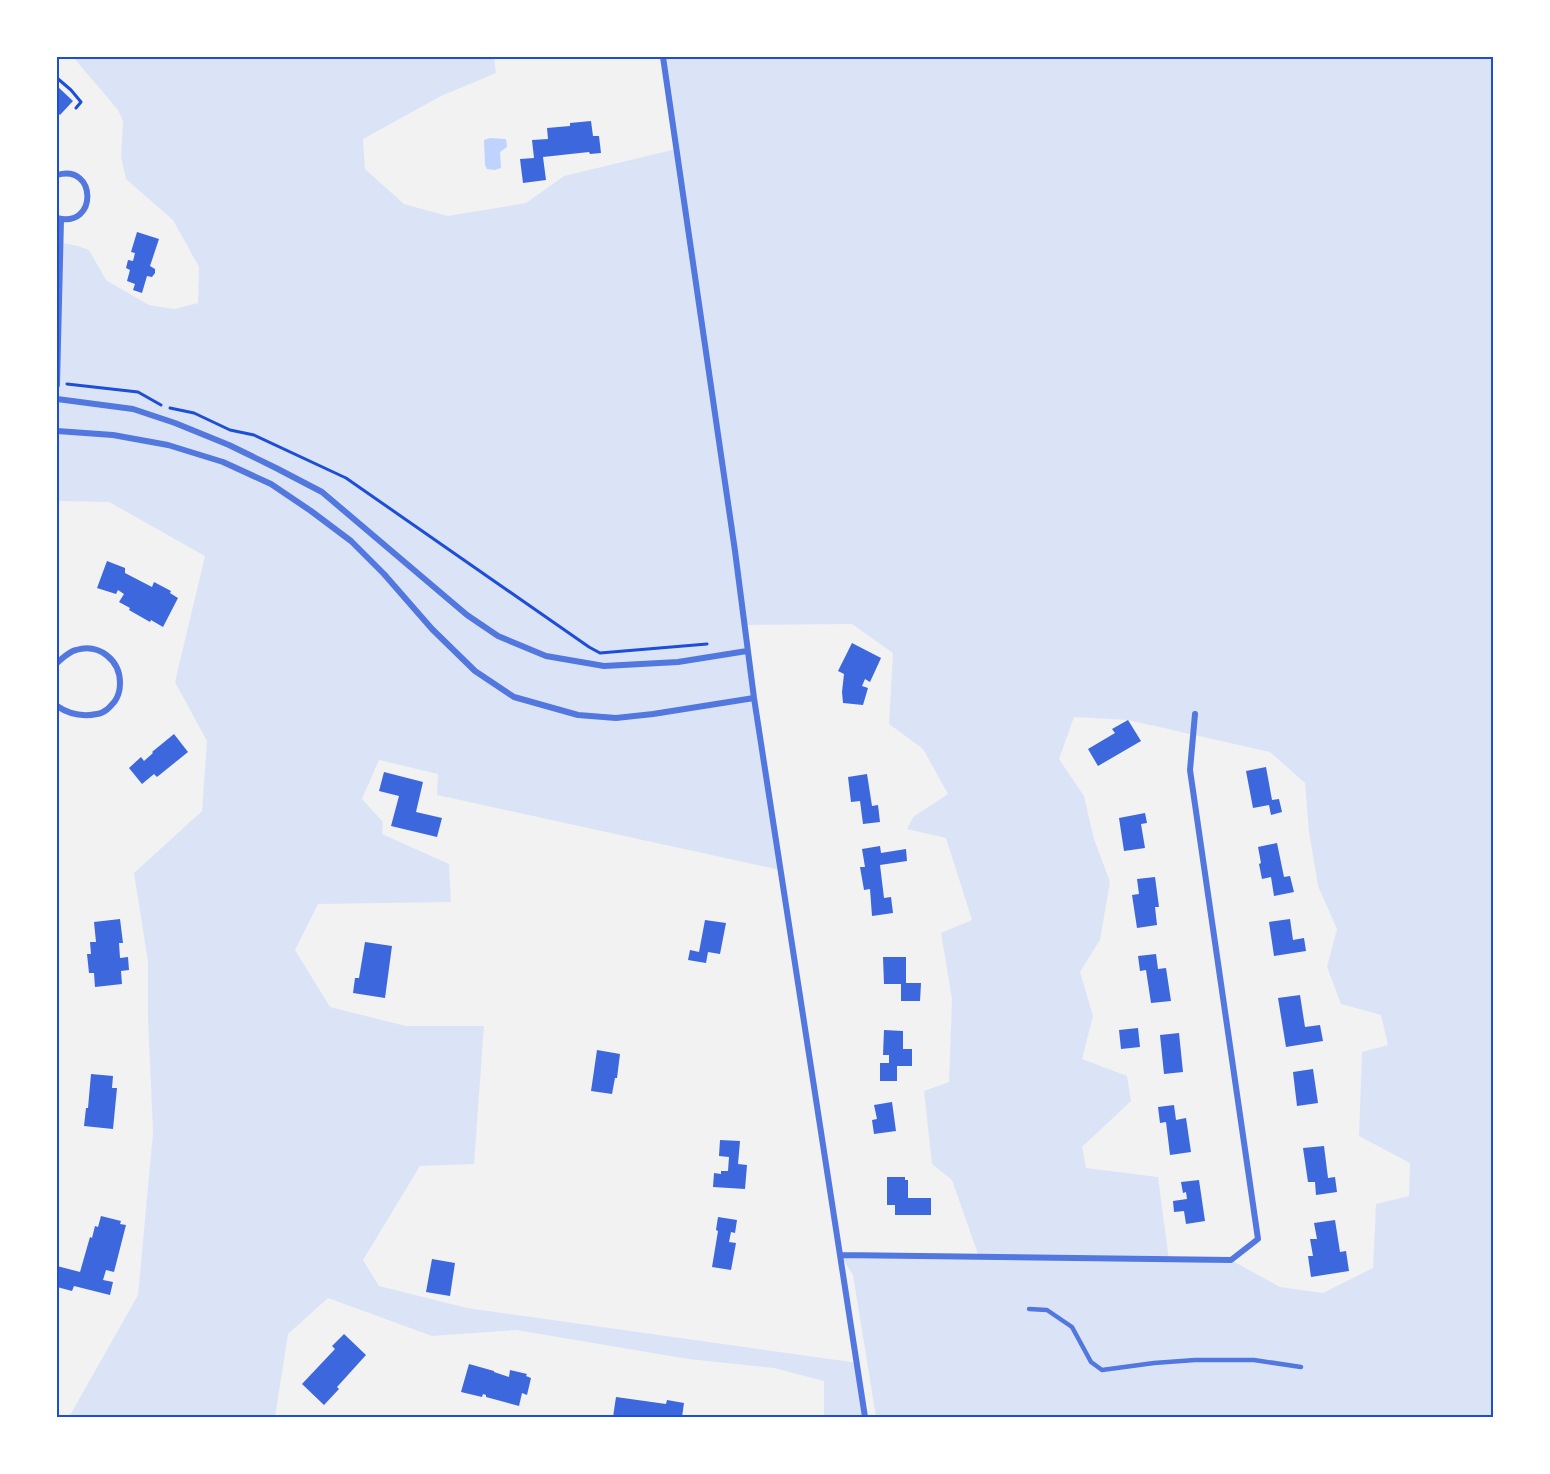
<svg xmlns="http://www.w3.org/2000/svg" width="1550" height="1474" viewBox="0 0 1550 1474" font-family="'Asap Condensed',sans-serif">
<rect width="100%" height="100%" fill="#f2f2f2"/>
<path fill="#dbe4f7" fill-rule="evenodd" d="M73 57H494L496 73 441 96 363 139 365 169 404 204 448 216 526 203 564 176 676 149 663 57H1493V1417H876L853 1275 840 1255 979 1257 952 1180 932 1164 924 1091 949 1082 952 999 941 933 972 920 946 838 907 829 913 817 948 794 923 749 889 724 893 653 852 624 744 625 780 870 437 795 438 774 379 760 362 799 383 822 382 834 449 864 451 902 318 904 295 950 330 1007 406 1026H484L474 1164 420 1166 363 1260 379 1286 467 1308 858 1363 865 1417H824V1381L774 1368 688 1359 516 1330 432 1336 328 1298 288 1334 275 1417H69L138 1295 153 1133 148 1017V962L134 873 202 811 207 741 175 682 205 556 109 502 57 501V242L78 246 89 250 106 280 149 305 174 309 198 303 199 267 173 220 126 179 121 157 123 121 118 110ZM1074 717 1128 720 1270 752 1305 783 1309 832 1318 886 1337 929 1327 967 1341 1004 1381 1015 1388 1045 1362 1052 1359 1136 1410 1163 1409 1196 1376 1204 1373 1268 1323 1293 1280 1287 1231 1260H1169L1158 1177 1086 1168 1082 1147 1131 1101 1127 1076 1082 1059 1093 1016 1080 972 1100 940 1110 882 1094 839 1084 796 1059 759Z"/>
<path fill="#bfd3fe" d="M490 138 506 139 507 147 500 152 501 168 495 170 487 169 485 165 484 140Z"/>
<path fill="#3d67dc" d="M57 86 73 101 60 115 57 112Z
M591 121 593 136H599L601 153 590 154 589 152 543 157 546 180 523 183 520 159 534 158 532 140 548 139 547 128 570 126V123Z
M137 232 159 239 150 266 155 269V273L152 277 147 276 142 293 133 290 135 284 127 281 130 270 126 268 128 260 133 261 135 253 131 252Z
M107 561 125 568V573L152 587 154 582 171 591 170 593 178 598 163 627 151 620 150 622 129 610 130 608 119 602 124 594 118 590 116 594 97 588Z
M852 643 881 658 870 682 865 679 862 686 868 688 863 705 843 703 842 692 844 674 838 671Z
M1128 720 1141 741 1098 766 1088 749 1115 733 1112 729Z
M174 734 188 752 157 777 154 774 142 784 129 768 141 757 144 761 153 753 152 752Z
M1266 767 1272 800 1279 799 1282 812 1271 815 1269 805 1253 808 1246 771Z
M384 772 423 782 416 812 442 818 437 837 391 826 399 796 379 791Z
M867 774 872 806 878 805 880 822 863 824 860 801 851 802 848 777Z
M1145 813 1147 823 1141 824 1145 848 1124 851 1119 818Z
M1277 843 1284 877 1290 876 1294 892 1274 896 1271 877 1262 879 1259 864 1261 863 1258 847Z
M880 846 881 853 906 849 907 861 880 865 884 898 891 897 893 913 872 916 870 889 864 890 860 867H865L862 849Z
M1155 877 1159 907H1155L1157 925 1137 928 1132 895 1139 894 1137 879Z
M120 919 123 943H119L120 958 128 957 129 970 121 971 122 984 95 987 94 973H89L87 954H91L90 942H96L94 922Z
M1290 919 1293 940 1304 938 1306 951 1274 956 1269 922Z
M705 920 726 923 720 954 708 952 706 963 688 960 690 950 699 952Z
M365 942 392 946 385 998 353 993 355 978H359Z
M1156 954 1158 969 1166 968 1171 1001 1151 1003 1146 970 1140 971 1138 956Z
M883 957H906V983H921L920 1001H901V984H884Z
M1300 995 1305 1027 1320 1025 1323 1041 1286 1047 1278 998Z
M1138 1028 1140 1047 1121 1049 1119 1030Z
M884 1030 903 1031V1049H912V1066H897V1081H880V1063H889V1055H883Z
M1179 1033 1183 1072 1164 1074 1160 1035Z
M597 1050 620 1054 617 1078H615L612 1094 591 1091Z
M1313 1069 1318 1103 1297 1106 1293 1072Z
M91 1074 113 1076 112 1088H117L113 1129 84 1126 86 1108H88Z
M892 1102 896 1131 874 1134 872 1120 877 1119 874 1105Z
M1174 1105 1176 1120 1186 1118 1191 1152 1170 1155 1166 1122 1160 1123 1158 1107Z
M720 1140 740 1141 738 1164 747 1165 745 1189 713 1187 714 1173 721 1174V1171H728L729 1157 719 1156Z
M1324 1146 1328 1178 1335 1177 1337 1192 1316 1195 1315 1182H1308L1303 1148Z
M887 1177H905V1180H908V1198H931V1215H895V1205H887Z
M1199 1180 1205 1221 1186 1224 1184 1211 1174 1212 1173 1201 1187 1199 1186 1192 1183 1193 1181 1182Z
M101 1216 121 1221 120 1224 126 1225 114 1272 106 1270 103 1280 113 1282 110 1295 74 1286 72 1291 57 1287V1266L80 1272 90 1237 92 1238 95 1226 98 1227Z
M718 1217 737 1220 735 1233 731 1232 729 1242 736 1243 731 1270 712 1267 718 1231 716 1230Z
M1335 1220 1340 1252 1346 1251 1349 1271 1311 1277 1308 1256H1313L1310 1239H1317L1314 1223Z
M432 1259 455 1263 450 1296 426 1292Z
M344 1334 366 1355 337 1387 339 1389 324 1405 302 1384 335 1349 332 1346Z
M469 1364 494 1371V1372L509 1377 510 1370 527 1374 526 1376 531 1378 527 1395 522 1393 519 1406 486 1397V1395L483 1394 482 1397 461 1392Z
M616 1397 666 1404 667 1400 684 1403 682 1417H613Z"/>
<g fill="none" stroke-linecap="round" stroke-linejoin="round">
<path stroke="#1d4ed8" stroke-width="3" d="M57 78 71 90 81 102 76 108
M67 384 138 392 161 405
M170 408 194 413 230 430 254 435 346 478 589 647 600 653 707 644"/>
<path stroke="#5277de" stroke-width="4.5" d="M1029 1309 1047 1310 1072 1327 1091 1362 1102 1370 1154 1363 1195 1360H1254L1301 1367"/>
<path stroke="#5277de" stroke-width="6" d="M663 57 735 551 754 698 865 1417
M57 175C97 163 98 229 57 218
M57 385 61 219
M57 399 133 409 175 423 229 445 276 468 322 492 467 615 498 636 546 656 604 666 678 662 747 651
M57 431 113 435 168 445 223 462 271 484 311 511 351 541 384 574 432 629 475 671 514 697 578 715 616 718 653 714 754 698
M57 663C63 658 68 652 76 650 99 643 120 660 120 683 120 690 119 695 115 701 110 707 105 713 97 714 82 717 70 715 57 706
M840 1255 1231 1260 1258 1239 1190 770 1195 714"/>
</g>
<rect width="1550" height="1474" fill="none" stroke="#ffffff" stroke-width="117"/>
<rect x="58" y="58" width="1434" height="1358" fill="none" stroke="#1d4ed8" stroke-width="2"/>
</svg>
